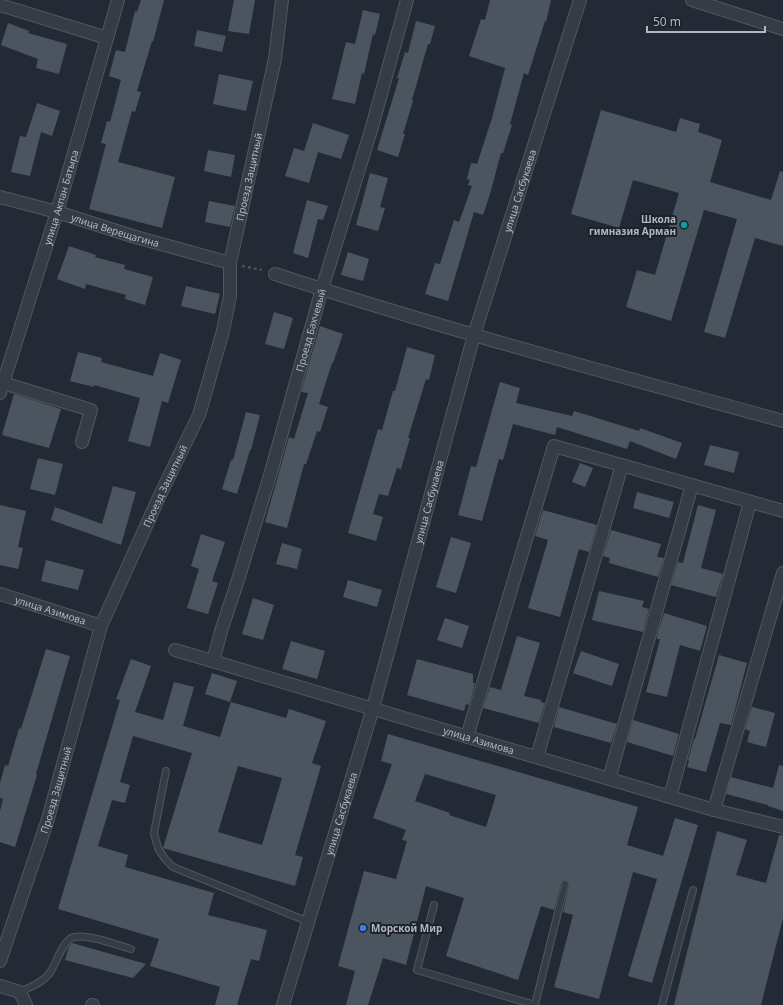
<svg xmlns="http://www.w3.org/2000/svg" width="783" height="1005" viewBox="0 0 783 1005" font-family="'Noto Sans',sans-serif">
<rect width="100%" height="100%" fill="#232a35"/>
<path fill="#4b5560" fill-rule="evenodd" d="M141 0H164L153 42 152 41 137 91 141 92 135 112 132 111 118 162 175 177 162 228 89 209 106 144 101 143 107 121 110 122 121 80 109 76 116 50 125 52 135 11 137 12Z
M234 0H255L249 34 228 31Z
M490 0H551L546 22 545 21 528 75 524 73 510 124 512 125 503 153H501L490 194 483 215 474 212 448 301 425 294 435 263 440 264 454 220 459 222 472 186 468 185 470 180 467 179 471 163 477 164 492 118 505 68 469 56 481 19 485 20Z
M363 10 380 14 375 35 373 34 364 74 362 73 355 104 332 99 346 42 355 44Z
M416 21 435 26 430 44H428L412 100 413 101 403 134H405L398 157 377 150 399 78H397L405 52 408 53Z
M8 23 29 31 28 33 67 44 59 74 36 68 38 59 1 45Z
M197 30 226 36 222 52 194 46Z
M219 74 253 81 246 111 213 104Z
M37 103 60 111 52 136 41 132 30 176 11 172 20 136 26 137Z
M601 110 676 132 680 118 700 124 698 132 722 140 710 182 771 200 780 171 783 172V246L755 238 725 338 704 332 737 219 704 210 671 321 626 307 637 270 655 275 679 193 633 180 619 228 571 214Z
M313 123 349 135 341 159 318 152 309 183 285 176 294 148 304 151Z
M208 150 235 155 231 177 204 171Z
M370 173 388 178 380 207 385 208 378 231 356 225Z
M307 200 328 206 323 220 318 219 308 258 293 253Z
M209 201 235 206 230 227 205 222Z
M69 246 96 255 95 257 125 265 124 269 153 277 145 305 125 299 126 295 86 284 85 289 57 279Z
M348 252 369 259 363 281 341 275Z
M186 286 220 294 215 314 181 306Z
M274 312 293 318 284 349 265 344Z
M320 326 343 334 333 363H332L319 404 328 407 320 432 317 431 306 464H304L287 528 265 522 289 437 294 439 308 393 301 392Z
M407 347 435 355 429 380 426 379 408 438H410L401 469 397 468 388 496 379 494 373 514 383 517 376 541 348 533 378 429 382 430 393 391H395Z
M78 352 102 358 101 362 153 376 160 353 181 360 168 403 162 401 150 447 128 441 140 398 94 385V387L70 381Z
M500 382 520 388 516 403 572 416 574 411 639 431 640 428 682 443 676 459 630 441 627 449 557 427 555 435 513 424 503 460 499 459 482 521 458 515 471 466 476 467Z
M14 394 61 409 49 448 2 435Z
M246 412 260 415 251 450H250L237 494 222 489 231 460H233Z
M710 445 739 452 734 473 704 465Z
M38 458 63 464 55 495 30 489Z
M580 463 593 468 585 487 572 482Z
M113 486 136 492 121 545 51 520 55 507 102 524Z
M637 492 674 502 669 518 633 508Z
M0 505 26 511 18 547 23 548 18 569 0 565Z
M698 505 716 510 701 568 723 574 716 597 671 585 678 562 683 563Z
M543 510 597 525 589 552 579 549 560 617 528 608 548 540 535 536Z
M611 530 661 544 657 557 664 558 658 577 609 563 610 558 603 556Z
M201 534 225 542 212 581 218 583 208 614 187 608 199 569 191 566Z
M451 537 471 543 456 593 436 587Z
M282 543 302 549 297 569 276 564Z
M46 560 84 570 78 590 41 581Z
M348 580 382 590 377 607 343 597Z
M599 591 644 601 642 607 649 609 643 632 592 620Z
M253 598 274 605 263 640 242 634Z
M664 613 707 626 700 651 680 645 667 697 646 692 660 639H657V636Z
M445 618 469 626 462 648 437 640Z
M517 636 540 643 524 696 541 700V702L545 703 539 723 483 708 490 687 501 690Z
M291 641 325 651 317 679 282 669Z
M46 649 70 656 36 774 37 775 15 847 0 842V811L3 799 0 798V783L5 765 8 766 19 728 21 729Z
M581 651 619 664 612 686 573 673Z
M719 655 747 663 731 725 720 723 706 772 687 767 689 761 688 760 694 739H695Z
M131 659 151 666 135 712 163 720 174 682 194 687 183 726 220 737 231 702 286 718 289 709 326 721 312 763 321 766 295 855 303 857 295 886 163 848 192 753 133 736 120 782 130 785 125 803 112 800 98 846 128 855 125 867 214 893 208 915 267 930 259 961 251 959 237 1005H215L220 987 150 966 159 939 58 909 120 700 116 699ZM238 766 282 778 262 845 218 832Z
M417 659 473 674V683H475L469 705 466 704 464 711 407 695Z
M212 673 237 681 230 702 205 694Z
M559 707 617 724 611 743 554 727Z
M752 707 775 713 766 747 747 742 750 731 745 729Z
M633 720 679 734 673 756 627 742Z
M388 734 638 807 627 845 663 856 675 818 698 825 652 983 628 976 657 879 633 872 599 999 554 987 573 915 563 912 569 885 568 881 563 880 561 883 554 910 541 906 518 980 446 956 464 898 426 886 406 965 383 958 368 1005H346L355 971 338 966 364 871 396 879 407 841 402 840 406 830 373 818 392 764 381 761ZM425 774 496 795 486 827 449 815 450 813 415 801Z
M779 765 783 766V811L768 806V805L726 794 731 777 773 788Z
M717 831 747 840 736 875 766 883 779 835H783V918L761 1005H674Z
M72 943 146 964 133 978 65 960 69 947Z"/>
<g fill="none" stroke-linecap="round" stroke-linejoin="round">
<g stroke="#515760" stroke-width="8">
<path id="lane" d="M166 771 154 833 158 848 165 859 173 867 309 922
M434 905 417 970 535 1005 565 884
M20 992C30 987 42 983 49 974 56 965 63 939 74 937 90 934 116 945 131 949
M662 1005 693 890"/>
</g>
<g stroke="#515760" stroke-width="14">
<g id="street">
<path d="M692 0 783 29"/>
<path d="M0 5 107 38"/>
<path id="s1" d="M0 197 57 212 132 236 230 263"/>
<path d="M275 274C443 329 613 374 783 421"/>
<path d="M3 383 91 410 82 442"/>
<path id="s2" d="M0 393 57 212 118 0"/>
<path id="s3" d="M0 594 101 626"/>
<path id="s4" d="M175 650 714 810 783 827"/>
<path id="s5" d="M213 661 222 628 238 580 271 472 322 289 372 127 407 0"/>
<path d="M467 737 554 446 783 511"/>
<path d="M537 757 622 465"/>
<path d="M609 779 692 485"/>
<path d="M670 797 750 502"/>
<path d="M714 810 783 573"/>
<path id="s6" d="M0 961 48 819 101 626 160 495 199 415 223 331 230 296V263L275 59 282 0"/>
<path d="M0 986 20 992 26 1005"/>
<path d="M92 1005H93"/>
<path id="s7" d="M283 1005 373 708 474 335 580 0"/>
</g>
</g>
<path stroke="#445355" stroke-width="2.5" stroke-dasharray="3 3" stroke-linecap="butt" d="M242 266 262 270"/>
<use href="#lane" stroke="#363c46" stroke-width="6"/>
<use href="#street" stroke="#363c46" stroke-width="12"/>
</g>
<circle fill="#0f9aa8" stroke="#1c212a" stroke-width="1.5" cx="684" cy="225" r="4"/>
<circle fill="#3f7fe0" stroke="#1c212a" stroke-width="1.5" cx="363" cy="928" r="4"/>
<g text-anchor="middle" stroke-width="4" stroke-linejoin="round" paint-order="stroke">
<g font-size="10" fill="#b1b7c2" stroke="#1c212a">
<text dy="4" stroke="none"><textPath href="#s6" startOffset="827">Проезд Защитный</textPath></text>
<text dy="4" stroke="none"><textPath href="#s7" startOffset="848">улица Сасбукаева</textPath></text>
<text dy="4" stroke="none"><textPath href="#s2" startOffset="205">улица Акпан Батыра</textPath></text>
<text dy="4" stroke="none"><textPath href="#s1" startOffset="120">улица Верещагина</textPath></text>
<text dy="4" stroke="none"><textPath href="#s5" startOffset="345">Проезд Бахчевый</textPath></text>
<text dy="4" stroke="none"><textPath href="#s6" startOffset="504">Проезд Защитный</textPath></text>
<text dy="4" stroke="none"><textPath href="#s7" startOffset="524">улица Сасбукаева</textPath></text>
<text dy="4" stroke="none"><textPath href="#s3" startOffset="53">улица Азимова</textPath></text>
<text dy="4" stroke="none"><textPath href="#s4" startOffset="317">улица Азимова</textPath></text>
<text dy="4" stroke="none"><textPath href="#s6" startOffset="180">Проезд Защитный</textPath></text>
<text dy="4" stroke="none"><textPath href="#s7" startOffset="200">улица Сасбукаева</textPath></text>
</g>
<g font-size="10" font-weight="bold" fill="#b1b7c2" stroke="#1c212a" text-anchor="end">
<text x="676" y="223">Школа<tspan x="676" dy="12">гимназия Арман</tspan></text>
<text x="371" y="932" text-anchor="start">Морской Мир</text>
</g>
</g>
<path d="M647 26v6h118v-6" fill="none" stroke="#b1b7c2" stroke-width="2"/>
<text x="653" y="26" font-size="12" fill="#b1b7c2" stroke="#1c212a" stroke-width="3" paint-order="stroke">50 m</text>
</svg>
